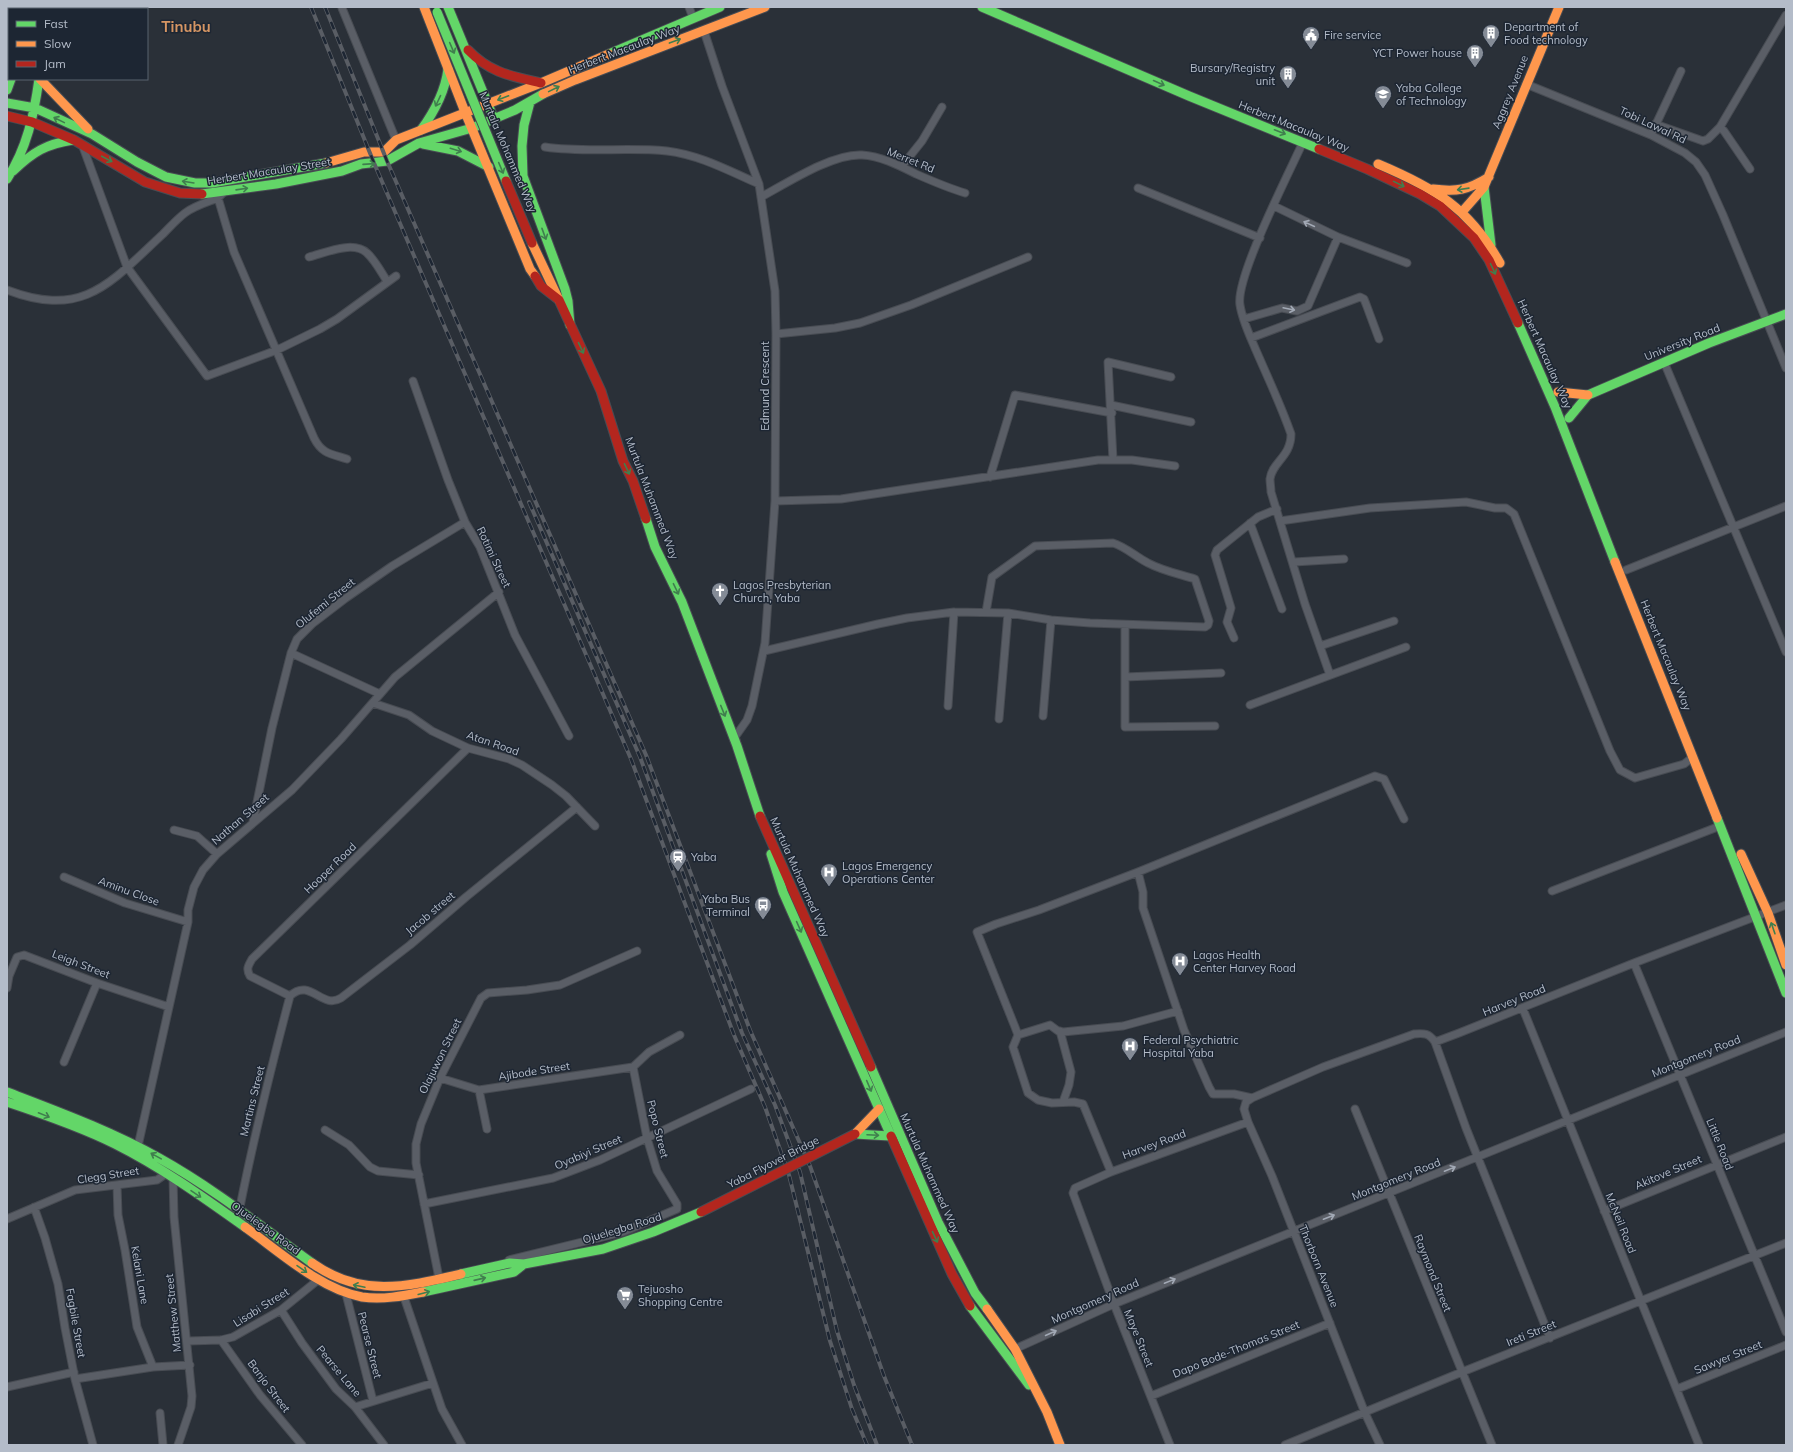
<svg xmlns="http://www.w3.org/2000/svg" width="1793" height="1452" viewBox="0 0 1793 1452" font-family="Mulish,sans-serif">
<rect width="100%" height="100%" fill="#2a3038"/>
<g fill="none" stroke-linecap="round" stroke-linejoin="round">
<g stroke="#484c53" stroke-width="9">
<path id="street" d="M689 7 693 18
M342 8 396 140
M704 31 722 86 759 184 775 291 776 334 775 501 765 643 752 706 747 720 735 737 736 740
M1526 84 1651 135 1685 153 1696 162 1705 175 1723 215 1786 368
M1655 124 1703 141 1708 139 1720 127
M1651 135 1681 71
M1303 142C1290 171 1235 278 1240 305 1242 319 1249 334 1255 348 1267 376 1281 405 1291 434 1291 457 1272 462 1270 479 1270 483 1271 488 1271 492L1305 604 1330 675
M83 147 127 267 207 376 277 350 320 329 337 319 396 276
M545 147C586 153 627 147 667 151 700 155 729 171 759 184
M902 166 922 141 942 107
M1750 169 1724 131 1720 127 1786 15
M1138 188 1260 238
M223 193 218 198 234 252 314 438C322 454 331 454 347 459
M761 197C787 183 833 153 862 155 881 156 900 166 916 174 932 181 948 188 965 193
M1274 206 1338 237 1407 263
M309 257C325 253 353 240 367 253 375 260 381 272 387 281
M7 290C84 319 110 283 163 234 170 227 177 219 185 213 194 206 208 202 218 198
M1244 319 1282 308 1297 311 1308 306 1338 237
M776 334 835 328 860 323 911 305 1028 257
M1251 338 1360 297 1364 299 1366 304 1379 339
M1664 362 1786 652
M413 381 448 480 465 522 480 547 515 635 569 736
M1111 405 1191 422
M1113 460 1108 362 1171 377
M990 477 1015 395 1112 413
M775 501 841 499 1098 460H1132L1175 466
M1280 521 1370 508 1466 502 1495 508H1506L1514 514 1610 751 1620 770 1635 778 1684 764 1693 757
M1250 523 1282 609
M1294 562 1344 559
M1626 570 1786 506
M1125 625V727L1215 726
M1234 638 1227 622 1231 608 1215 555 1217 550 1258 517 1277 509
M1320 646 1394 621
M764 651 878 624 907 618 954 612 1008 613 1051 620 1090 623 1205 627 1208 625 1209 621 1195 579C1179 574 1163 571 1148 563 1136 557 1126 547 1113 543L1035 546 992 577 986 612
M291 653 380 694
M1125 677 1221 673
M373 703 409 715 432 731 468 748 509 759 522 765 552 785 566 796 595 826
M1250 705 1406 647
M948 706 954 612
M1043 716 1051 620
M999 719 1008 613
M253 822 272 728 291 653 297 639 312 624 346 598 392 566 465 522
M174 830 197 836 217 854
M1138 872 1143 892V908L1146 917 1184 1030 1209 1087 1213 1094H1234L1252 1098
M64 877 125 903 188 922
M1552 891 1720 826
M1634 963 1786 1332
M7 988 9 976 17 957 24 955 97 983 169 1007
M290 996 250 976C246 969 248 966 252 959L468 748
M290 996C310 977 322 1010 341 998L410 945 466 897 577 807
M1523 1009 1699 1445
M1060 1031 1071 1072 1069 1085 1063 1102
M1018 1035 1050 1025 1058 1031 1063 1032 1123 1026 1178 1011
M1435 1042 1466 1128 1550 1338
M64 1062 97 983
M633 1067 649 1052 680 1035
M440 1078 479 1090 633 1067
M479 1090 487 1129
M1355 1109 1492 1445
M325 1130 349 1145 370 1167 378 1171 419 1175
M138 1146 188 922V910L194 887 203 870 217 854 292 790 341 739 395 677 499 592
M1111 1172 1083 1104 1074 1102 1052 1103 1038 1100 1028 1093 1013 1047 1018 1035 1015 1027 977 932 996 924 1039 910 1138 872 1375 776 1384 779 1404 819
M173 1177 174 1217 192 1396 191 1407 178 1445
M117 1185 118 1215 125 1250 137 1327 153 1367
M424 1204 553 1178 600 1160 751 1089
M34 1207 45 1238 58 1284 65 1328 75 1379 93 1445
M1604 1211 1786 1137
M239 1212C253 1140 271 1068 290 996
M7 1219 75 1190 157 1180 167 1173
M509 1260 623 1232 677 1209V1204L657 1171 647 1138 633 1067
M440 1283 416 1163V1144L421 1124 440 1078 481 998 488 993 527 990 560 985 637 951
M346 1294 373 1401
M404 1297 442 1409 462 1445
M281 1310 302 1343 336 1389 355 1407 384 1445
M221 1340 260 1395 302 1445
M188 1341 221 1340 233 1337 281 1310 318 1280
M1015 1349 1114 1304 1786 1032
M75 1379 153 1367 190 1365
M7 1387 74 1372
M1677 1389 1786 1345
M1151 1396 1330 1323
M355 1407 433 1383
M160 1413 163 1445
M1170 1445 1114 1304 1073 1193 1075 1188 1111 1172 1248 1122
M1285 1445 1462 1372 1786 1243
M1380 1445 1365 1413 1272 1176 1248 1122 1244 1109 1246 1102 1252 1098 1323 1067 1414 1034C1424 1033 1429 1033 1435 1042L1459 1033 1634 963 1786 905"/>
</g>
<g stroke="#484c53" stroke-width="11">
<path id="fast" d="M448 7 494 119
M982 7 1189 96 1319 149
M39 9 40 7
M609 54 720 7
M7 90 11 79
M530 102 524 125 522 146 523 176 565 289 568 301 570 325
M7 103 35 108 92 134 137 162 166 177 195 183H212L326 163
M421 130C435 111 445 92 448 69
M423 144 458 151 489 167
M13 171C33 152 46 144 73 140
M7 179C27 148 34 115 39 79
M1484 187 1491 245
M202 194 276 184 342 171 361 164 387 161 419 143 472 128 515 110 543 94
M1518 323 1555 407 1615 562
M1569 418 1588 395 1709 343 1786 314
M646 519 655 547 682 602 737 746 760 816
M1717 818 1786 993
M771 854 783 892 891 1136
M871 1067 938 1222 975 1293 987 1309
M7 1092C59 1112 111 1131 159 1158 213 1188 262 1227 312 1263
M7 1102C43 1114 81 1127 115 1144 161 1167 203 1197 245 1227
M855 1134 890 1136
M461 1274 510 1263 524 1264 603 1249 653 1232 701 1212
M423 1292 514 1272 524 1264
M970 1306 1029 1385"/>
</g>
<g stroke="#484c53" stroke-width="11">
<path id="slow" d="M424 7 465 112 530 269 535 276
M21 9 22 7
M7 44 9 38
M40 79 88 129
M543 94 575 80 765 7
M326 163 364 152H384L396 140 541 83 609 54
M1378 164C1435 188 1469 208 1500 263
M1433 189C1457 192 1468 190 1489 177
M1462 212 1484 187 1559 7
M532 243 559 300
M1558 392 1588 395
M1615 562 1717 818
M1741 854 1768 913 1786 965
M855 1134 879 1109
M245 1227C280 1252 320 1289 362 1297 382 1300 403 1296 423 1292
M312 1263C361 1298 406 1287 461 1274
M987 1309 1015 1349 1047 1412 1060 1445"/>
</g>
<g stroke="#484c53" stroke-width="11">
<path id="jam" d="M468 50C490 73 511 76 541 83
M7 116 32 122 74 140 145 182 180 193 202 194
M1319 149 1367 169 1420 194 1440 206 1474 238 1489 260 1518 323
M535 276 541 286 559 300 601 391 623 461 633 481 646 519
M760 816 871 1067
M891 1136 952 1274 970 1306"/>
</g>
<use href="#street" stroke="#5a5e66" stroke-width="7"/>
<use href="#fast" stroke="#63d668" stroke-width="9"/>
<use href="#slow" stroke="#ff974d" stroke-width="9"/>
<use href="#jam" stroke="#b3261e" stroke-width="9"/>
<g stroke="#595d64" stroke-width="4">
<path id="rail" d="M311 7 374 163 631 759 734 1035 765 1107 789 1175 830 1341 852 1409 867 1445
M325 7 387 161 646 755 750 1030 810 1166 884 1376 912 1445
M529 502 640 757 742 1033 775 1105 800 1172 837 1331 854 1385 877 1445"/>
</g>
<use href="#rail" stroke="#1d2633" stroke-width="2.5" stroke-dasharray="8" stroke-linecap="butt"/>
<g stroke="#484c53" stroke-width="11" stroke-linecap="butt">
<path id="fast-bridge" d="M437 12 506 181"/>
</g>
<g stroke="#484c53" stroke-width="11" stroke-linecap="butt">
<path id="jam-bridge" d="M506 181 532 243
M701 1212 855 1134"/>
</g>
<use href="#fast-bridge" stroke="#63d668" stroke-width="9"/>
<use href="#jam-bridge" stroke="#b3261e" stroke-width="9"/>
</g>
<defs><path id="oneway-shaft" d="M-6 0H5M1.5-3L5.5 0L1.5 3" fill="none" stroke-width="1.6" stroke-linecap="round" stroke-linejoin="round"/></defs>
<g stroke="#407e4e">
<use href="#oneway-shaft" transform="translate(675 41) rotate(-20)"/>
<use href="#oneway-shaft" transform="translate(452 48) rotate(67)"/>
<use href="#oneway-shaft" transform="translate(1159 83) rotate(24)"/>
<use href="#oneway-shaft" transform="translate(554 89) rotate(-26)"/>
<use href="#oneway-shaft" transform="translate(503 98) rotate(159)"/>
<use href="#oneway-shaft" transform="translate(438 101) rotate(115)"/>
<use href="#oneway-shaft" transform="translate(59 120) rotate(-154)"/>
<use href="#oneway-shaft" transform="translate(1280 132) rotate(21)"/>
<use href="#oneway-shaft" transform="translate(456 150) rotate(17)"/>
<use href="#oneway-shaft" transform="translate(107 159) rotate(28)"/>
<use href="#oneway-shaft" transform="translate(369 164) rotate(-4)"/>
<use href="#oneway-shaft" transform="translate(501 168) rotate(67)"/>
<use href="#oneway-shaft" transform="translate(188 182) rotate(-171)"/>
<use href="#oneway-shaft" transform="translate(1399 184) rotate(26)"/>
<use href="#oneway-shaft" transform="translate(242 189) rotate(-8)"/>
<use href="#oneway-shaft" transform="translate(1463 189) rotate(172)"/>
<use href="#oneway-shaft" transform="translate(544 234) rotate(70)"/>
<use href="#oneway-shaft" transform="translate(1493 269) rotate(65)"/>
<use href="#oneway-shaft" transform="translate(581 348) rotate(65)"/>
<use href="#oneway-shaft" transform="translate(627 469) rotate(64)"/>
<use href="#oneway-shaft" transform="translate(676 589) rotate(64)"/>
<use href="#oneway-shaft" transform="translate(723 711) rotate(68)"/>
<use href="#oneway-shaft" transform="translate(799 927) rotate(66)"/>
<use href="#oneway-shaft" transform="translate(1773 928) rotate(-109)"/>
<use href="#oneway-shaft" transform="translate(869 1086) rotate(67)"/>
<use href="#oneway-shaft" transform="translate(44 1115) rotate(22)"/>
<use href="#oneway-shaft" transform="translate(873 1135) rotate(3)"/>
<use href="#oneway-shaft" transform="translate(156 1156) rotate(-151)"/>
<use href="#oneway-shaft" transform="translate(196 1194) rotate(34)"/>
<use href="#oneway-shaft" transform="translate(935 1237) rotate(65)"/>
<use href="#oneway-shaft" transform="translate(302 1269) rotate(35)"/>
<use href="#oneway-shaft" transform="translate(480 1279) rotate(-13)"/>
<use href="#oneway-shaft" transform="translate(359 1286) rotate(-168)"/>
<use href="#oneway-shaft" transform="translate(424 1293) rotate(-15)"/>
</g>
<g stroke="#a2a9b5">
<use href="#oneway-shaft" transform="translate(1309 224) rotate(-155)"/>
<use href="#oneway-shaft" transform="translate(1289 309) rotate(12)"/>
<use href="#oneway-shaft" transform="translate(1450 1169) rotate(-22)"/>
<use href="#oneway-shaft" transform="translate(1329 1217) rotate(-21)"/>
<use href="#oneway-shaft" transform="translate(1170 1281) rotate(-22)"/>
<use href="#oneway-shaft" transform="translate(1051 1333) rotate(-24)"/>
</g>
<defs>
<g id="building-pin" transform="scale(0.9)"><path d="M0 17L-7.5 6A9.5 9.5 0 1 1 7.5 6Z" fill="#848b96" stroke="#1d2633"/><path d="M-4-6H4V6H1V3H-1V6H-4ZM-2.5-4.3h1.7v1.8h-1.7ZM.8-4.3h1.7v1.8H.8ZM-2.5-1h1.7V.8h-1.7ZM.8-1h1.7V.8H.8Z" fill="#fff"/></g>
<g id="civic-pin" transform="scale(0.9)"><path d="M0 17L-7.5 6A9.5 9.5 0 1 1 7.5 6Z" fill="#848b96" stroke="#1d2633"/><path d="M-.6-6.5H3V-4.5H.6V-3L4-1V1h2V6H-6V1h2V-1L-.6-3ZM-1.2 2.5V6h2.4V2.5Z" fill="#fff"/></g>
<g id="university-pin" transform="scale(0.9)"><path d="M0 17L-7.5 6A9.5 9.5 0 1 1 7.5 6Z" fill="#848b96" stroke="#1d2633"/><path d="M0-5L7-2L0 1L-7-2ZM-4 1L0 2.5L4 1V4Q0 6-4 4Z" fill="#fff"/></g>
<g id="church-pin" transform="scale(0.9)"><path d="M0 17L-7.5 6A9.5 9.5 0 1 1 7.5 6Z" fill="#848b96" stroke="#1d2633"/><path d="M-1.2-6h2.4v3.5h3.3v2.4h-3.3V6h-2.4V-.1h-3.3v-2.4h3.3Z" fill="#fff"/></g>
<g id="station-pin" transform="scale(0.9)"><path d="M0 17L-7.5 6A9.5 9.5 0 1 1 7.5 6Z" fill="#848b96" stroke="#1d2633"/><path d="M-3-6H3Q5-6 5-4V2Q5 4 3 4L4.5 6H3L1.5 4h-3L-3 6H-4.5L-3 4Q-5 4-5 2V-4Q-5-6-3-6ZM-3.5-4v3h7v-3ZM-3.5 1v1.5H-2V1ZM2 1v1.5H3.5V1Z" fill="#fff"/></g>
<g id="hospital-pin" transform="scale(0.9)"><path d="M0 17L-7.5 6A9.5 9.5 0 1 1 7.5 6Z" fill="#848b96" stroke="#1d2633"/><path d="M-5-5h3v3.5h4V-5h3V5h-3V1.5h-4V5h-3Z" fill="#fff"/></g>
<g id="bus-pin" transform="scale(0.9)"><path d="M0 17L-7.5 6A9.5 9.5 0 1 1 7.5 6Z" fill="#848b96" stroke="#1d2633"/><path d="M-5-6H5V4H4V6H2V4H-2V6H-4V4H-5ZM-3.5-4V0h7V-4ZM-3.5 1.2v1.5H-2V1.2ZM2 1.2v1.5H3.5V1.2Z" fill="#fff"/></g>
<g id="supermarket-pin" transform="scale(0.9)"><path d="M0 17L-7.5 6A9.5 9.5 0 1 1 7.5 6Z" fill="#848b96" stroke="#1d2633"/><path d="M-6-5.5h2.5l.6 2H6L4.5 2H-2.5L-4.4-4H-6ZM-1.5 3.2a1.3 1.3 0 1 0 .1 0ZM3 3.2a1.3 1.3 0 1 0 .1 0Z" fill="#fff"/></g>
</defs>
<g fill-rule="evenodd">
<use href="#building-pin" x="1491" y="33"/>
<use href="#civic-pin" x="1311" y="35"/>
<use href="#building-pin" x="1475" y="53"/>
<use href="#building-pin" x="1288" y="74"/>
<use href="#university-pin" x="1383" y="94"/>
<use href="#church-pin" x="720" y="591"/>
<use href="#station-pin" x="678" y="857"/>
<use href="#hospital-pin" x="829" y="872"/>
<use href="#bus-pin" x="763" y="905"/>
<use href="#hospital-pin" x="1180" y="961"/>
<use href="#hospital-pin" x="1130" y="1046"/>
<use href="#supermarket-pin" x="625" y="1295"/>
</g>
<g text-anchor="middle" stroke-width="3" stroke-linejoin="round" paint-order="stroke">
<g font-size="11" fill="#b4bcc9" stroke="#1d2633" text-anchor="start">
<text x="1504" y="31">Department of<tspan x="1504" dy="13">Food technology</tspan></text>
<text x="1324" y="39">Fire service</text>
<text x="1462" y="57" text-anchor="end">YCT Power house</text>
<text x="1275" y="72" text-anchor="end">Bursary/Registry<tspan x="1275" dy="13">unit</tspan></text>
<text x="1396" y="92">Yaba College<tspan x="1396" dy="13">of Technology</tspan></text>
<text x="733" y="589">Lagos Presbyterian<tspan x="733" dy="13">Church, Yaba</tspan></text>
<text x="691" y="861">Yaba</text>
<text x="842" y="870">Lagos Emergency<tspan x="842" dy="13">Operations Center</tspan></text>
<text x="750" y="903" text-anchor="end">Yaba Bus<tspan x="750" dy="13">Terminal</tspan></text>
<text x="1193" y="959">Lagos Health<tspan x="1193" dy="13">Center Harvey Road</tspan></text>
<text x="1143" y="1044">Federal Psychiatric<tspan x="1143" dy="13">Hospital Yaba</tspan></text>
<text x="638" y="1293">Tejuosho<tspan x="638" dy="13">Shopping Centre</tspan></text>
</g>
<g font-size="11" fill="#b4bcc9" stroke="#1d2633">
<text transform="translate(624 49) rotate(-21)" y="4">Herbert Macaulay Way</text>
<text transform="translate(1510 92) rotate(-68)" y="4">Aggrey Avenue</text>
<text transform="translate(1653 125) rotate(25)" y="4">Tobi Lawal Rd</text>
<text transform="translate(1294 126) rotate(22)" y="4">Herbert Macaulay Way</text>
<text transform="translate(508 152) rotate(67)" y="4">Murtala Mohammed Way</text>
<text transform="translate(911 160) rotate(22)" y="4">Merret Rd</text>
<text transform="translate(269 171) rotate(-9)" y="4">Herbert Macaulay Street</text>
<text transform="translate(1682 342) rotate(-22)" y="4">University Road</text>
<text transform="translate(1545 354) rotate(66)" y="4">Herbert Macaulay Way</text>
<text transform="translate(765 386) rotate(-90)" y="4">Edmund Crescent</text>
<text transform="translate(652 498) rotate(69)" y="4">Murtula Muhammed Way</text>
<text transform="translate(494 557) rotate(65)" y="4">Rotimi Street</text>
<text transform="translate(325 603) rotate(-39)" y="4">Olufemi Street</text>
<text transform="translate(1666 655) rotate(68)" y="4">Herbert Macaulay Way</text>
<text transform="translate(493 743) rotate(19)" y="4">Atan Road</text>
<text transform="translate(240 819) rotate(-41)" y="4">Nathan Street</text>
<text transform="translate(330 868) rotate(-44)" y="4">Hooper Road</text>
<text transform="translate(800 877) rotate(66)" y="4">Murtula Muhammed Way</text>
<text transform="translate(129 891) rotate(20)" y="4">Aminu Close</text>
<text transform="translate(430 913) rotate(-40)" y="4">Jacob street</text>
<text transform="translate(81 964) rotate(21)" y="4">Leigh Street</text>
<text transform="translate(1514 1000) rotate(-22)" y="4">Harvey Road</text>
<text transform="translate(440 1056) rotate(-64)" y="4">Olajuwon Street</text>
<text transform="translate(1696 1056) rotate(-22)" y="4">Montgomery Road</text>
<text transform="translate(534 1071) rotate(-9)" y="4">Ajibode Street</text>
<text transform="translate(252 1101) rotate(-76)" y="4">Martins Street</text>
<text transform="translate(658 1129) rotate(76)" y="4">Popo Street</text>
<text transform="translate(1154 1144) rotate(-20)" y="4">Harvey Road</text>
<text transform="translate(1720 1144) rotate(68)" y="4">Little Road</text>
<text transform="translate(588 1152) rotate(-23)" y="4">Oyabiyi Street</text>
<text transform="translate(773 1162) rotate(-27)" y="4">Yaba Flyover Bridge</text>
<text transform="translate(1668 1172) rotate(-23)" y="4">Akitove Street</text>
<text transform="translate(930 1173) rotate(66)" y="4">Murtula Muhammed Way</text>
<text transform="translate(108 1175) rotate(-9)" y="4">Clegg Street</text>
<text transform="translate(1396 1179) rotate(-22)" y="4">Montgomery Road</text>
<text transform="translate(1621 1223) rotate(68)" y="4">McNeil Road</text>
<text transform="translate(266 1228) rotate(36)" y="4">Ojuelegba Road</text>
<text transform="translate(622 1228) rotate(-17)" y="4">Ojuelegba Road</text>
<text transform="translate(1319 1266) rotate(68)" y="4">Thorborn Avenue</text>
<text transform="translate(1433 1273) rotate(68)" y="4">Raymond Street</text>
<text transform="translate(140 1275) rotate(80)" y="4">Kelani Lane</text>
<text transform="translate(1095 1301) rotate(-24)" y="4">Montgomery Road</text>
<text transform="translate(261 1307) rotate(-32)" y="4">Lisabi Street</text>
<text transform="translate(173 1313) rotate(-96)" y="4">Matthew Street</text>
<text transform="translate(76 1323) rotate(80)" y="4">Fagbile Street</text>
<text transform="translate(1531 1333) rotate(-22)" y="4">Ireti Street</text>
<text transform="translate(1139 1338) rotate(68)" y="4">Maye Street</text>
<text transform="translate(370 1345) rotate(76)" y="4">Pearse Street</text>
<text transform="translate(1236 1349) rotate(-22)" y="4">Dapo Bode-Thomas Street</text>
<text transform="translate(1728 1357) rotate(-22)" y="4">Sawyer Street</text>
<text transform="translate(339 1371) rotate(50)" y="4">Pearse Lane</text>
<text transform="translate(269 1386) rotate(53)" y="4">Banjo Street</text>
</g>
<g font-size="15" font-weight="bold" fill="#d59563" stroke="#1d2633">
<text x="186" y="32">Tinubu</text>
</g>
</g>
<rect width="1793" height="1452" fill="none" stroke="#b4bcc9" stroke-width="16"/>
<rect x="8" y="8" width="140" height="72" fill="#1d2633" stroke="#59626f"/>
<rect x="16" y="21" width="20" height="6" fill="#63d668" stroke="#59626f"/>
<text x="44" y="28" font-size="12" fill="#b4bcc9">Fast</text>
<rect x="16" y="41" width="20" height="6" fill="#ff974d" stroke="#59626f"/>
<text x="44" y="48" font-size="12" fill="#b4bcc9">Slow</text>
<rect x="16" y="61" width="20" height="6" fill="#b3261e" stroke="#59626f"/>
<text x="44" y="68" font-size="12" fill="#b4bcc9">Jam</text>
</svg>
